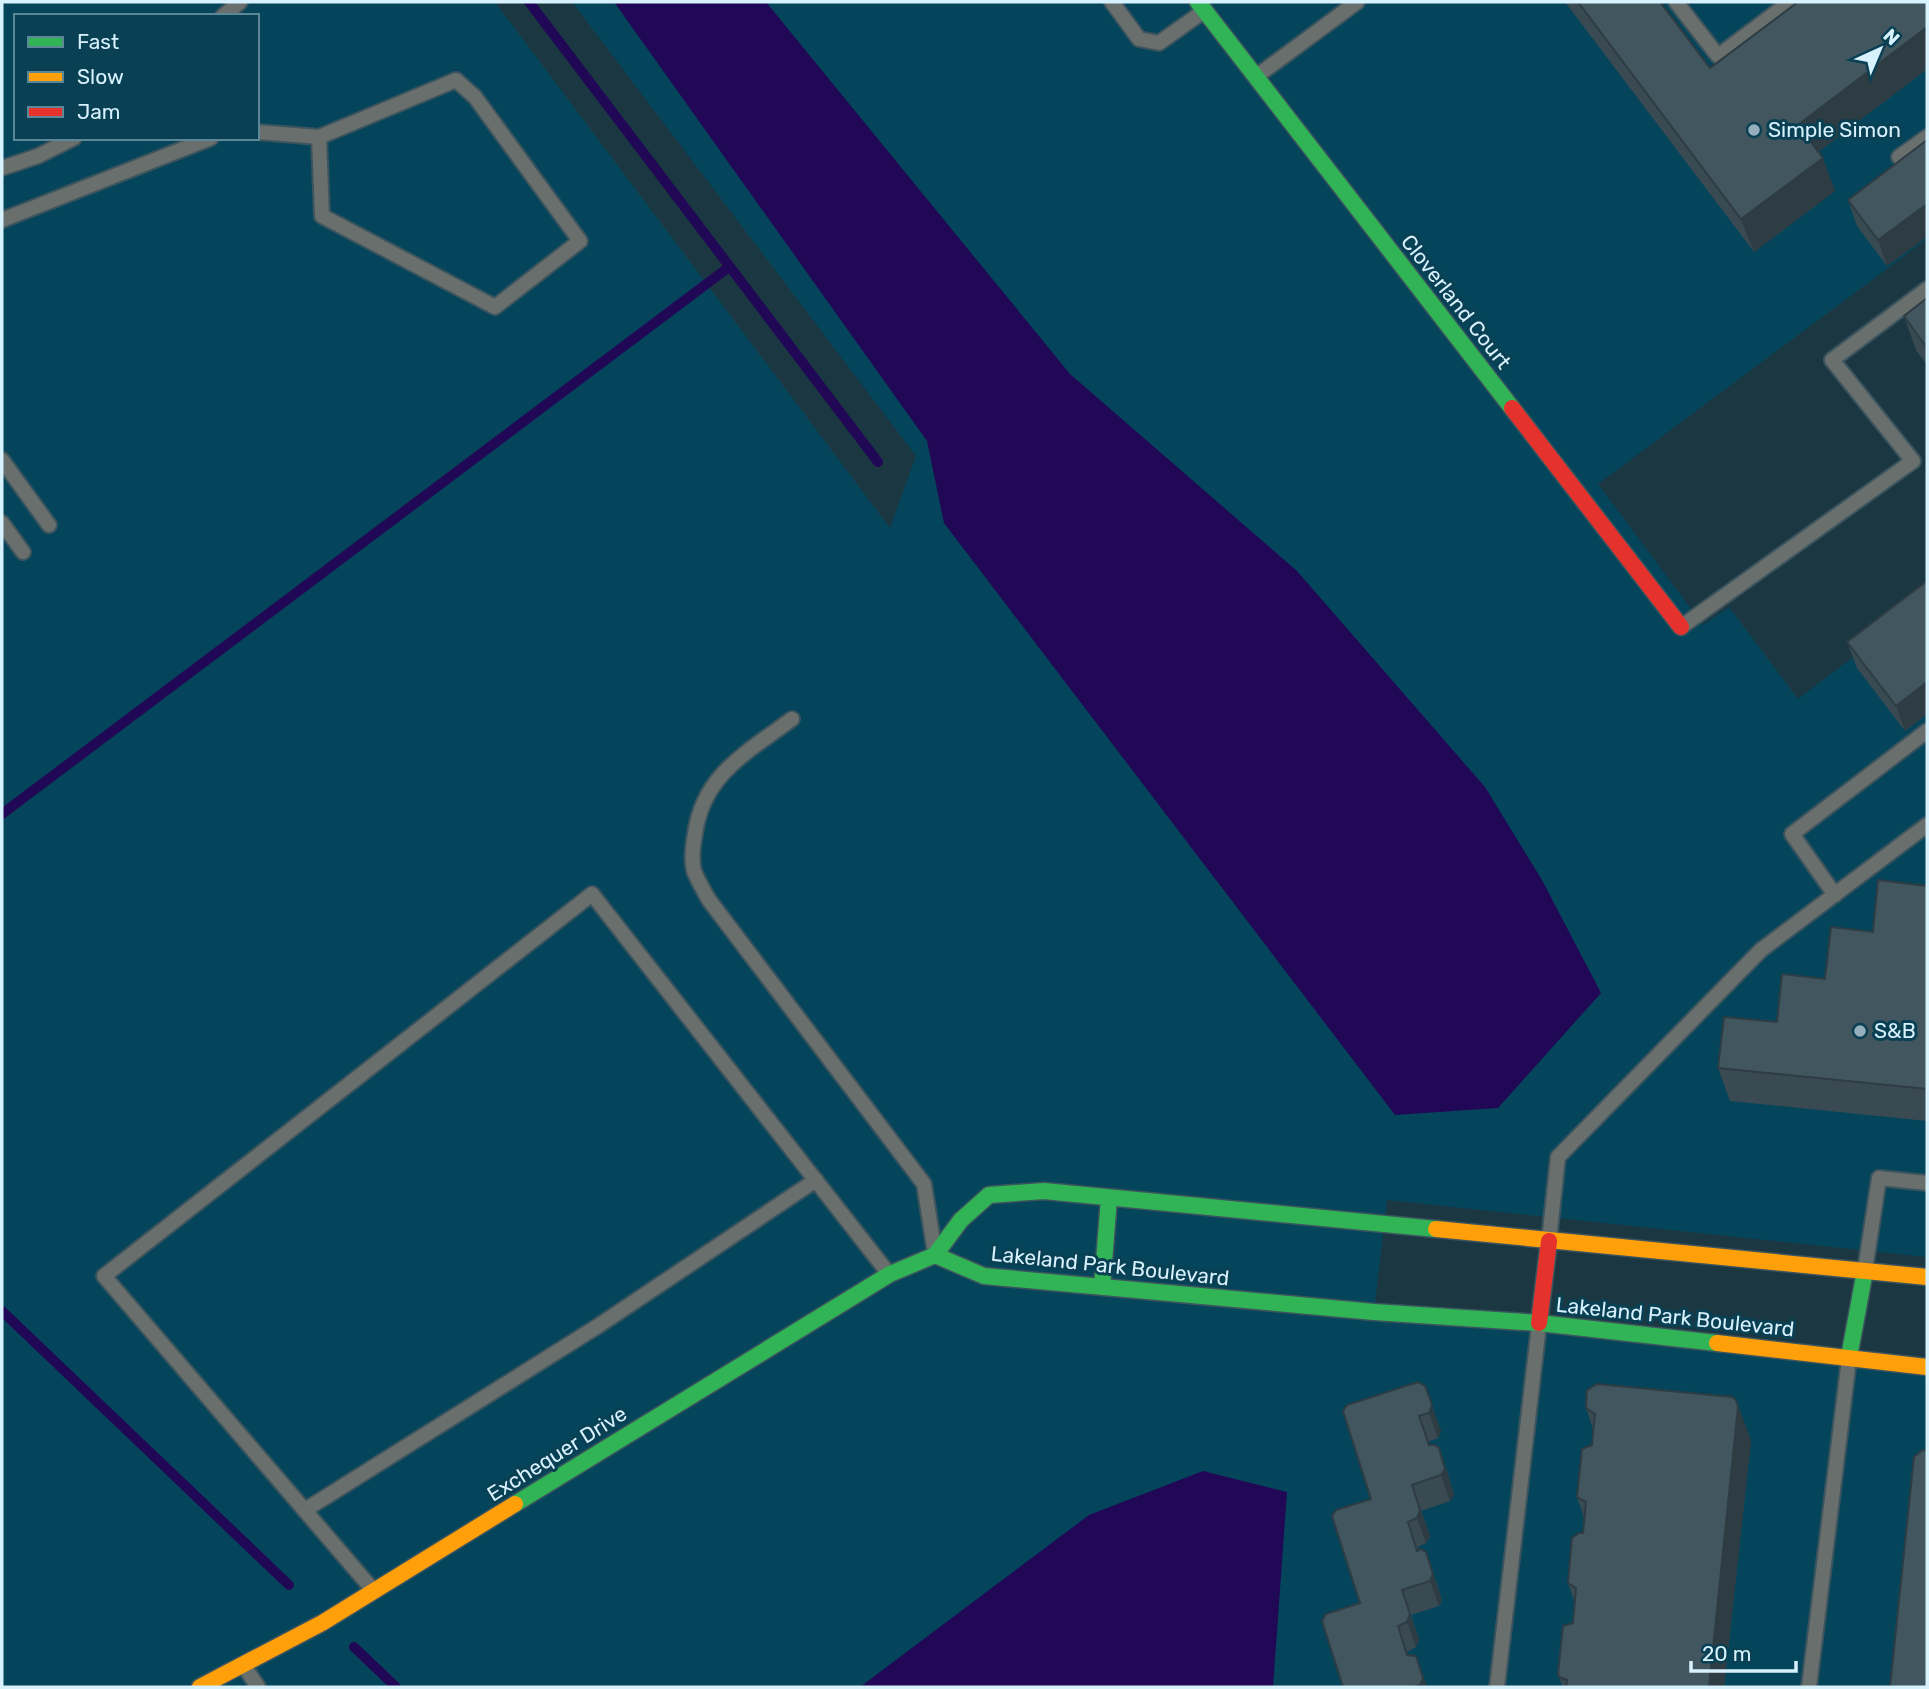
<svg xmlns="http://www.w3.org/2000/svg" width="1929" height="1689" viewBox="0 0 1929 1689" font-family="Rubik,sans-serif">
<rect width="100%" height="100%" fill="#1b3842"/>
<path fill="#05455b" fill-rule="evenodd" d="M2 2H495L890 528 916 456 572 2H1927V239L1598 484 1703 625 1729 607 1798 699 1927 601V1257L1387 1200 1374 1312 1927 1367V1687H2ZM16 16H257V138H16Z"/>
<path fill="#210856" d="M614 2H766L1070 374 1297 571 1485 787 1542 880 1601 993 1498 1108 1395 1115 944 523 927 441Z
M1203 1471 1287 1492 1273 1687H860L1089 1515Z"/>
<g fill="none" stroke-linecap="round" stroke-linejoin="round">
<path stroke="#210856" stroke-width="10" d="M529 2 878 462
M2 814 729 267
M2 1311 289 1585
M354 1647 396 1687"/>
<g stroke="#3c545d" stroke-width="18">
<path id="lane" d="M1112 2 1139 39 1159 43 1204 11
M1676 2 1718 56 1790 2
M223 16 240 2
M1257 76 1357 2
M257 132 319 137 456 80 475 97 580 241 495 307 322 216 319 137
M1899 157 1927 137
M2 168 38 156 74 138
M2 220 211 138
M2 460 49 525
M2 523 23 552
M1681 627 1913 461 1832 360 1927 289
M792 719C748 752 703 774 695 834 693 845 691 860 694 871 698 881 704 891 709 900L924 1184 934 1247
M1835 895 1792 834 1927 731
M1549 1240 1558 1157 1761 950 1927 825
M1865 1270 1879 1178 1927 1183
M305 1510 598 1326 816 1180
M373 1590 104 1276 592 894 889 1274
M244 1666 258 1687
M1497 1687 1539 1325
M1809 1687 1849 1359"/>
</g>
<g stroke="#3c545d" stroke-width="19">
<path id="fast" d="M1198 2 1512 408
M935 1255 961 1220 989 1195 1044 1191 1436 1229
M935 1255 984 1276 1374 1312 1539 1323 1717 1343
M1102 1287 1109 1198
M1849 1357 1865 1271
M515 1504 890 1274 935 1255"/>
</g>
<g stroke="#3c545d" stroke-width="19">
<path id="slow" d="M1436 1229 1927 1277
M1717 1343 1927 1367
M200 1687 322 1623 515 1504"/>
</g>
<g stroke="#3c545d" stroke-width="19">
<path id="jam" d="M1512 408 1681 627
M1539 1323 1549 1241"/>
</g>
<use href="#lane" stroke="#686f6d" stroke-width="14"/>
<use href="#fast" stroke="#30b455" stroke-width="16"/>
<use href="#slow" stroke="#ff9f0a" stroke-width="16"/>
<use href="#jam" stroke="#e5322d" stroke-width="16"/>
</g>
<path fill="#394a53" d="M1565 2H1660L1710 68 1927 2V69L1818 152 1835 191 1754 252Z
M1927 140 1887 266 1857 226 1848 200Z
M1927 298V365L1916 350 1904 316Z
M1927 581V714L1905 731 1857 668 1847 642Z
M1927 886V1121L1730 1101 1718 1068 1777 1022 1825 979 1873 932Z
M1418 1382 1441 1431 1438 1438 1428 1442 1448 1474 1454 1495 1450 1501 1421 1511 1430 1536 1426 1543 1418 1547 1435 1578 1442 1600 1439 1606 1411 1615 1419 1640 1416 1647 1407 1652 1408 1655 1416 1656 1427 1687H1343L1360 1603 1371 1499Z
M1586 1408 1751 1440 1724 1687H1563L1559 1677 1573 1623 1575 1603 1568 1583 1583 1533 1584 1518 1577 1497 1592 1445 1593 1429Z"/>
<path fill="#2e3c43" d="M1927 27V69L1810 158 1798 125Z
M1823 158 1835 191 1754 252 1741 219Z
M1927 204V237L1887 266 1878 240Z
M1927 682V714L1905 731 1896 706Z
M1425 1386 1441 1431 1438 1438 1429 1413Z
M1736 1400 1751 1440 1724 1687H1709Z
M1439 1448 1448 1474 1454 1495 1450 1501 1441 1475Z
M1412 1485 1430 1536 1426 1543 1417 1518Z
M1426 1552 1442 1600 1439 1606 1430 1581Z
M1402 1590 1419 1640 1416 1647 1407 1622Z
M1416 1656 1427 1687H1421L1420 1685Z"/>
<path fill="#425660" stroke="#2e3c43" stroke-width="2" d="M1578 2H1660L1710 68 1798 2H1927V27L1798 125 1823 158 1741 219Z
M1927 140V204L1878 240 1848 200Z
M1927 298V348L1904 316Z
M1927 581V682L1896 706 1847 642Z
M1878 880 1927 886V1089L1718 1068 1724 1017 1777 1022 1782 974 1825 979 1831 927 1873 932Z
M1418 1382 1425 1386 1432 1405 1429 1413 1419 1416 1429 1445H1435L1439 1448 1445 1469 1441 1475 1412 1485 1420 1510 1417 1518 1408 1522 1417 1551 1421 1549 1426 1552 1433 1574 1430 1581 1402 1590 1410 1614 1407 1622 1398 1626 1407 1655 1416 1656 1423 1678 1420 1685 1412 1687H1343L1322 1621 1326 1614 1360 1603 1332 1516 1336 1510 1371 1499 1343 1411 1347 1405Z
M1597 1384 1732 1397 1736 1400 1738 1407 1709 1687H1566L1567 1680 1559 1677 1558 1673 1563 1626 1573 1623 1576 1588 1568 1583 1572 1538 1579 1533H1583L1586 1502 1577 1497 1582 1449 1592 1445 1595 1414 1586 1408 1587 1390Z
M1922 1450 1927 1451V1686L1926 1687H1890L1914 1457Z"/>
<g fill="#95b0bc" stroke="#0a4053" stroke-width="2.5">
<circle cx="1754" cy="130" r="7"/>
<circle cx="1860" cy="1031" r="7"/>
</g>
<g text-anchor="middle" stroke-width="6" stroke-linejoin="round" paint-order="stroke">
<g font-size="21" fill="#d7f1fd" stroke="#0a4053" text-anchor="start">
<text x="1768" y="137">Simple Simon</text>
<text x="1874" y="1038">S&amp;B</text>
</g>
<g font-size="21" fill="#d7f1fd" stroke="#0a4053">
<text transform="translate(1456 302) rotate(52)" y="7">Cloverland Court</text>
<text transform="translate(1110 1266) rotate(6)" y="7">Lakeland Park Boulevard</text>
<text transform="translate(1675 1317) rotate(6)" y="7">Lakeland Park Boulevard</text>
<text transform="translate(557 1454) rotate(-32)" y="7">Exchequer Drive</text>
</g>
</g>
<rect width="1929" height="1689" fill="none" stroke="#d7f1fd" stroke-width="7"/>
<rect x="14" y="14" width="245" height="126" fill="#0a4053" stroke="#5c8797" stroke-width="2"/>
<rect x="28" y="37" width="35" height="10" fill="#30b455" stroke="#5c8797" stroke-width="2"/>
<text x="77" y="49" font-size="21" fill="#d7f1fd">Fast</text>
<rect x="28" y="72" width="35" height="10" fill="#ff9f0a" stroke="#5c8797" stroke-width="2"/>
<text x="77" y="84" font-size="21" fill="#d7f1fd">Slow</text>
<rect x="28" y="107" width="35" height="10" fill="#e5322d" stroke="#5c8797" stroke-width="2"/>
<text x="77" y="119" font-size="21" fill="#d7f1fd">Jam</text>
<g transform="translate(1880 49) rotate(44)" stroke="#0a4053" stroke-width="5" paint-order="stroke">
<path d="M0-5L12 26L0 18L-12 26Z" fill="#d7f1fd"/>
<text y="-10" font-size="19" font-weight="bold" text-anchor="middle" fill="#d7f1fd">N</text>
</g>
<path d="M1691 1661v10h105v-10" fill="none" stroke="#d7f1fd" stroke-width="3.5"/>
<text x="1702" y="1661" font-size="21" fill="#d7f1fd" stroke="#0a4053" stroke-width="5" paint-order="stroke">20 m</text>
</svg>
